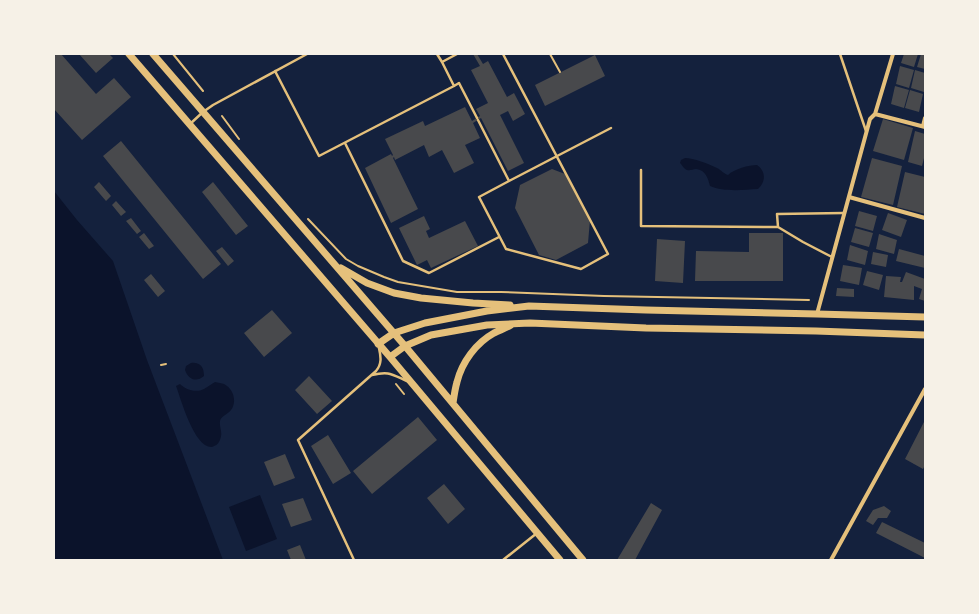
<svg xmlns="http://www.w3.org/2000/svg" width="979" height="614" viewBox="0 0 979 614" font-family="Mulish,sans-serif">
<rect width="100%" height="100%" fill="#14213d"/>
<path fill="#0b132b" d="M685 158C693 158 709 164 717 168 721 170 724 174 728 175 734 169 749 165 757 165 766 171 766 182 758 189 743 190 723 192 710 186 708 179 706 170 696 169 693 169 690 171 687 170 684 169 682 165 680 163L681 160Z
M54 191 77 220 113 261 147 360 223 560H54Z
M191 363C200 362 204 367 204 376 196 383 188 379 185 370L186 366Z
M215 382C218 383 222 383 224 384 234 389 237 402 231 410 228 414 221 416 220 421 219 428 224 433 219 442 218 444 215 446 212 447 194 448 181 399 176 386L180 384C186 390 196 393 204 389 208 387 211 384 215 382Z
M260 495 277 539 246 551 229 507Z"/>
<path fill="#48494c" d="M57 54H61L96 94 114 78 131 97 82 140 54 109V56Z
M79 54H109L113 58 96 73Z
M473 54H477L483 64 488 61 507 97 514 93 525 114 513 121 508 111 500 115 524 163 508 171 481 118 473 123 480 138 465 145 474 163 454 173 442 150 429 157 424 145 395 160 394 157 393 158 418 209 391 223 365 168 391 154 392 156 393 155 385 139 423 121 425 126 465 107 472 121 480 116 476 109 488 103 471 70 480 66Z
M904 54H918L914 67 901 63Z
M921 54H925V69L917 67Z
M595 55 605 76 545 106 535 85Z
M900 66 914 70 909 88 896 84Z
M915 70 925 73V88L924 92 911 88Z
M895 86 909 90 904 108 891 104Z
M910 90 923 94 919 112 905 108Z
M883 119 913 128 904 160 873 151Z
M915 131 925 134V154L922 166 908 162Z
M121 141 221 264 203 279 103 156Z
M872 158 902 166 893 205 861 197Z
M552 169 565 174 590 220 588 243 556 260 539 255 515 208 520 185Z
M905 172 925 177V214L897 207Z
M99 182 111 196 106 201 94 187Z
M213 182 248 226 236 235 202 192Z
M116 201 126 212 121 216 112 205Z
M859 211 877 216 873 231 855 226Z
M888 213 907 220 901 237 882 230Z
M424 216 430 229 426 231 429 238 465 221 478 246 431 268 427 260 417 265 399 228Z
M131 218 141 231 137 234 126 221Z
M855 228 873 233 869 247 851 242Z
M144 233 154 246 149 249 139 237Z
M749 233H783V281H695L696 251 749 252Z
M879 234 897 240 894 254 876 249Z
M657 239 685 241 683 283 655 281Z
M850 245 868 251 865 265 847 260Z
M222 247 234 261 228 266 216 251Z
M899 249 925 256V268L896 261Z
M873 252 888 255 886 267 871 264Z
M843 265 862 268 859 285 840 281Z
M867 271 883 275 879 290 863 285Z
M906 272 925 279V301L919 299 922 289 914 286V300L884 297 886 276 901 277 900 282H902Z
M151 274 165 291 158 297 144 280Z
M837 288 854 289V297L836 296Z
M272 310 292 333 264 357 244 333Z
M309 376 332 401 317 414 295 390Z
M418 417 437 440 372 494 353 471Z
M925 420V465L923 469 905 459Z
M328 435 351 473 333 484 311 446Z
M285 454 295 478 274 486 264 462Z
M444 484 465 509 448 524 427 498Z
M303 498 312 520 291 527 282 504Z
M651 503 662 510 635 560H617Z
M884 506 891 511 887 518H878L873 525 866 521 873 510Z
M882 522 925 543V558L876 533Z
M300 545 306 560H291L287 550Z"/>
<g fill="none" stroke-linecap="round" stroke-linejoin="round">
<path stroke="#e5c07b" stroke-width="2" d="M173 54 203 91
M550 54 560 72
M222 116 239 139
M308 219 346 259 358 266 384 277 398 282 457 292H501L604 296 809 300
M161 365 166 364
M396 384 404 394"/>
<path stroke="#e5c07b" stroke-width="2.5" d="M437 54 442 62 457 54
M503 54 608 254 581 269 506 249 479 197 509 181
M840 54 866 131
M275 71 319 156 454 86 442 62
M454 86 459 83 477 118
M478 120 509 181 611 128
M190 124 203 112 213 105 307 54
M345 143 403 261 429 273 499 237
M641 170V226L778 227 803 242 832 257
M778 227 777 214 844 213
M372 375C389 371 391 374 407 381
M354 560 298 440 376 371C382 364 381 357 379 348
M503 560 537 533"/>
<path stroke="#e5c07b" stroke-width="4" d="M875 114 925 127
M923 126 925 118
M849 197 925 218
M817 314 870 119 875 114 893 54
M831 560 925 389"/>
<path stroke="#e5c07b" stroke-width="7" d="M129 54 390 357 560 560
M153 54 405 346 583 560
M341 268 367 283 394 293 421 298 473 303 510 305
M378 344 394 333 425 323 487 311 529 306 646 310 817 314 925 317
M390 357 405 346 431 335 487 325 530 323 646 328 816 331 925 335
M453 403C454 396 455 389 457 382 462 362 476 343 494 333 500 330 506 328 511 325"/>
</g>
<rect width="979" height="614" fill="none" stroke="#f6f1e7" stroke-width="110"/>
</svg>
